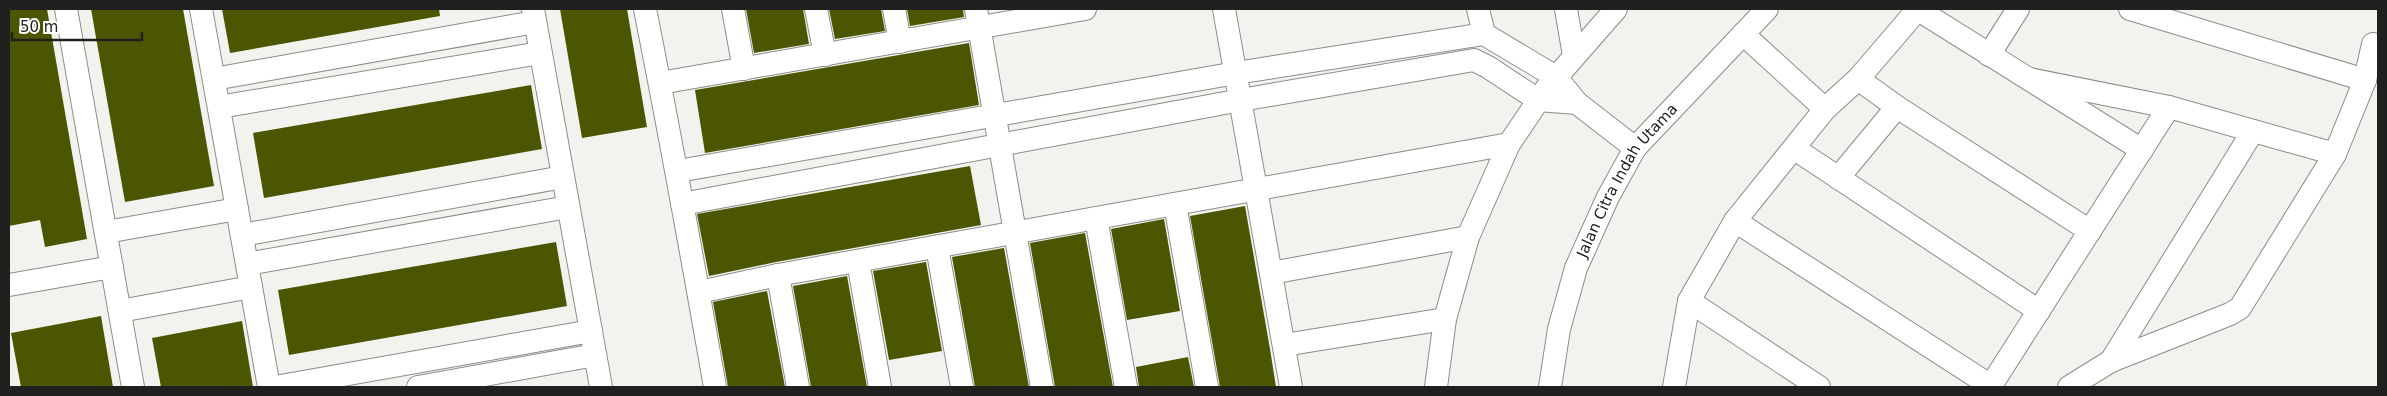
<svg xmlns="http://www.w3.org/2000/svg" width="2387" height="396" viewBox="0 0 2387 396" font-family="'DejaVu Sans',sans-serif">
<rect width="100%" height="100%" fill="#f2f3ef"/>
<path fill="#4c5600" d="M9 9H47L87 239 45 247 40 220 9 226Z
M91 9H183L214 186 125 202Z
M222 9H439L440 16 230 53Z
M560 9H627L647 127 582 138Z
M746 9H803L809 44 754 53Z
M829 9H881L885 31 835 39Z
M907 9H963L964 17 910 26Z
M969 43 979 105 705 153 695 90Z
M531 85 542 149 264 198 253 133Z
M970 166 981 225 776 262 709 276 697 214Z
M1245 206 1270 349 1276 387H1220L1190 216Z
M1164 219 1180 311 1127 320 1111 229Z
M1085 233 1113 387H1055L1030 243Z
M556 242 567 306 289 355 278 290Z
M1004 248 1029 387H975L952 257Z
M926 262 942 351 889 360 873 271Z
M847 276 867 387H811L793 286Z
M767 291 785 387H728L713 302Z
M101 316 113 387H21L11 333Z
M242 321 253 387H161L152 338Z
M1188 357 1194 387H1139L1136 367Z"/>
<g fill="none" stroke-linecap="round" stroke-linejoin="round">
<g stroke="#8b8c88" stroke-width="24">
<g id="minor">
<path d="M66 9 133 387"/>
<path d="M201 9 269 387"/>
<path d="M533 9 601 387"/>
<path d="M645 9C670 135 693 261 715 387"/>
<path d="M733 9 744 69"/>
<path d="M816 9 825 55"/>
<path d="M894 9 900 42"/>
<path d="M976 9 1042 387"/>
<path d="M1224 9 1291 387"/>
<path d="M1478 9 1484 34"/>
<path d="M1566 9 1574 56"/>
<path d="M1917 9 2142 150"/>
<path d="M2130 9 2365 80"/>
<path d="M1743 34 1825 109"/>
<path d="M1989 55 2018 9"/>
<path d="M214 79 535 22"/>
<path d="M1858 79 1897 107 2090 231"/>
<path d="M2029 79 2169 107 2335 154"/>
<path d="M660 83 1085 9"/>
<path d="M219 107 540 53"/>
<path d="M1795 149 2039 311"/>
<path d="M678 171 1236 73 1484 34 1556 77 1577 103 1635 148"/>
<path d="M1838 178 1897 107"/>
<path d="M682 204 1241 100 1474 60 1488 67 1538 100 1577 103"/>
<path d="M1175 204 1207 387"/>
<path d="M1096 218 1126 387"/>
<path d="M1735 221 1991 386"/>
<path d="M106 232 237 209"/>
<path d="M242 235 563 177"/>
<path d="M937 247 962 387"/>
<path d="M858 261 880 387"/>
<path d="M247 264 568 207"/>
<path d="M1271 273 1468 237"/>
<path d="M778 275 798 387"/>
<path d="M9 285 112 267"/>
<path d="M699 292 778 275 1509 144"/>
<path d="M1689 301 1819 387"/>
<path d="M120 311 251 287"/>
<path d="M1284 345 1445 319"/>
<path d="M2111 361 2253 131"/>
<path d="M275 387 591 331"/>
<path d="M418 387 595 355"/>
<path d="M1436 387 1445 319 1468 237 1509 144 1546 89 1616 9"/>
<path id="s1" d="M1550 387 1559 329 1576 268 1608 197 1635 148 1767 9"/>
<path d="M1674 387 1689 301 1735 221 1825 109 1858 79 1918 9"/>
<path d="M1990 387 2169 107"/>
<path d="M2069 387 2111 361 2230 314 2240 308 2335 154 2365 80 2373 44"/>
</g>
</g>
<use href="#minor" stroke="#fff" stroke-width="22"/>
</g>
<g text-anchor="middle" stroke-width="5" stroke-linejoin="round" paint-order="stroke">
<g font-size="15" fill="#20201f" stroke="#fff">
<text dy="5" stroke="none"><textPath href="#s1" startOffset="224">Jalan Citra Indah Utama</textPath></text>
</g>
</g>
<rect width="2387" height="396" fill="none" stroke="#20201f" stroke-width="20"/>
<path d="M12 32v8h130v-8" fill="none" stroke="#20201f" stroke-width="2.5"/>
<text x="20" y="32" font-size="15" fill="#20201f" stroke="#ffffff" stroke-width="4" paint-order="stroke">50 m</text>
</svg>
